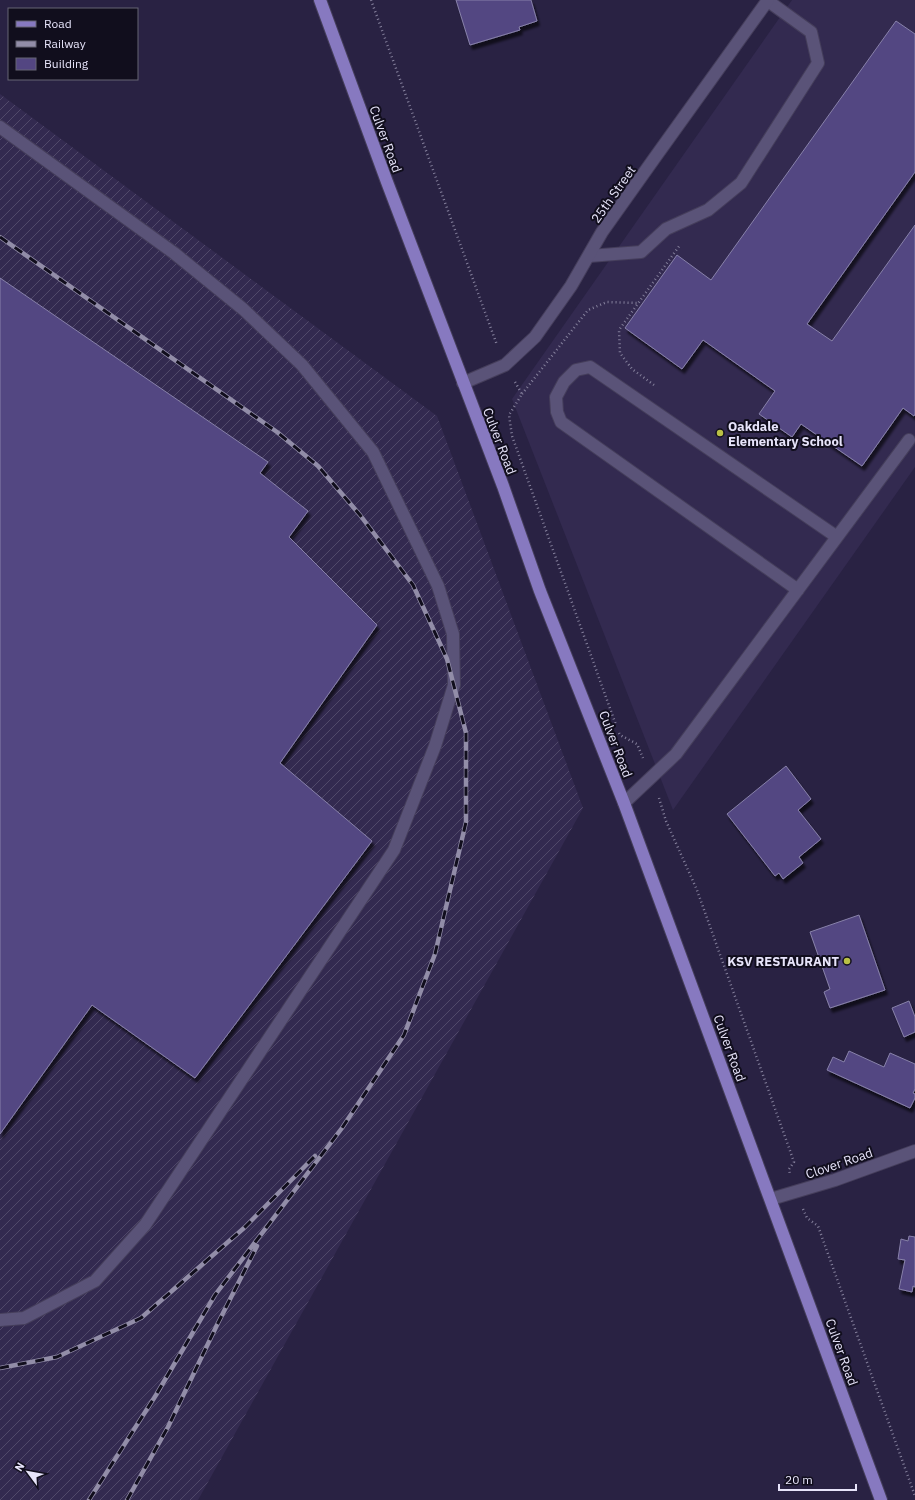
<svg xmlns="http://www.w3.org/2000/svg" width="915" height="1500" viewBox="0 0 915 1500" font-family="'IBM Plex Sans',sans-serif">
<defs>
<pattern id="industrial-furrows" width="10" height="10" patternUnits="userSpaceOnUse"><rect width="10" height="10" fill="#332a50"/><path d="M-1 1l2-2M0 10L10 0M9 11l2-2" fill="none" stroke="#51496a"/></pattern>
<filter id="shadow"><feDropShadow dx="2.5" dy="4.5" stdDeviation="1" flood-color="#0009"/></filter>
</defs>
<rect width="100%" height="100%" fill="#292243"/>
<path fill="#332a50" d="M792 0H915V467L673 810 512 399Z"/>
<path fill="url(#industrial-furrows)" d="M0 94 437 416 583 808 198 1500H0Z"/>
<path fill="#534682" stroke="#8882aa" filter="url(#shadow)" d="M456 0H531L537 21 519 27 520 30 470 45Z
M896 21 915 34V172L807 324 832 341 915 225V414L914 416 903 408 862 466 801 424 792 437 759 414 775 391 703 340 682 369 625 328 677 255 711 280Z
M0 278 268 462 260 473 308 511 289 537 377 625 280 763 372 841 195 1078 92 1005 0 1134Z
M786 766 811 799 798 810 821 839 799 857 803 863 783 879 779 873 775 876 727 814Z
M859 915 885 990 830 1008 824 992 830 989 810 932Z
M909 1001 915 1017V1032L904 1037 892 1008Z
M849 1051 884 1067 890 1053 915 1064V1089L913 1093 915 1094V1098L910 1108 827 1070 833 1057 844 1062Z
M909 1236 915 1237V1287L913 1286 912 1292 899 1289 905 1260 898 1259 901 1239 908 1241Z"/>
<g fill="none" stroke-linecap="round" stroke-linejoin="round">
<g stroke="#453e5b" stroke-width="14">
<path id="lane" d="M0 127 174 253 243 309 302 365 373 452 438 586 453 634 454 685 435 746 394 850 145 1225 95 1281 24 1318 0 1320
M589 256 641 252 666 229 708 210 741 183 818 63 811 32 768 1
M798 590 561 422 557 412 556 397 564 382 576 370 590 367 837 537
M624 803 676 754 909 440"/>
</g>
<g stroke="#453e5b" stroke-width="14">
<path id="street" d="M463 383 505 365 535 337 571 286 602 232 656 156 768 0
M771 1199 835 1180 915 1151"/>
</g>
<g stroke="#453e5b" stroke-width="14">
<path id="primary" d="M320 0 387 182 503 486 540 591 624 803 881 1500"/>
</g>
<path stroke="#85809c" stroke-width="2.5" stroke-dasharray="1 3" stroke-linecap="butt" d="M371 0 497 345
M515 382 522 394 509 415 512 436 616 725
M654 385 632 369 620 353 619 330 680 245
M522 394 588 310 607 302 638 303
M619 733 620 735 637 744 643 758
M659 798 666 821 697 890 794 1162 789 1169 790 1174
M803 1209 807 1218 818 1226 915 1496"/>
<use href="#lane" stroke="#5a5378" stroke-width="12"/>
<use href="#street" stroke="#5a5378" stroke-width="12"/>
<use href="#primary" stroke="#8779c0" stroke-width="12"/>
<g stroke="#928da8" stroke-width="4.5">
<path id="rail" d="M0 237 277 432 318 466 360 515 413 585 447 659 466 733V822L435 954 404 1035 342 1128 215 1295 156 1395 89 1500
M0 1368 57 1357 141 1318 244 1228 315 1156
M127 1500 168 1427 217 1325 257 1246"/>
</g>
<use href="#rail" stroke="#110e1d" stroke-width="3" stroke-dasharray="9" stroke-linecap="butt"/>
</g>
<g fill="#bac045" stroke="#110e1d" stroke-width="1.5">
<circle cx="720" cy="433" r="4"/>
<circle cx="847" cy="961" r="4"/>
</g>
<g text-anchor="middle" stroke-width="4" stroke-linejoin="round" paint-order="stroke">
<g font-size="13" fill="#e7e4fa" stroke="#110e1d">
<text transform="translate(386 139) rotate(70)" y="5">Culver Road</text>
<text transform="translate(613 194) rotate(-55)" y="5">25th Street</text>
<text transform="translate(500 441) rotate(69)" y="5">Culver Road</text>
<text transform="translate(616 744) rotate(69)" y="5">Culver Road</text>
<text transform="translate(730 1048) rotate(70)" y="5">Culver Road</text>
<text transform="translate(839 1163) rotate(-19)" y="5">Clover Road</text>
<text transform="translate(842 1352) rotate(70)" y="5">Culver Road</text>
</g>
<g font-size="13" font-weight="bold" fill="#e7e4fa" stroke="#110e1d" text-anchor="start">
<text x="728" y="431">Oakdale<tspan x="728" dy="15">Elementary School</tspan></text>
<text x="839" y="966" text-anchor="end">KSV RESTAURANT</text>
</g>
</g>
<rect x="8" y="8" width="130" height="72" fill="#110e1d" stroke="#676475"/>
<rect x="16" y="21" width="20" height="6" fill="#8779c0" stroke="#676475"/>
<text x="44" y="28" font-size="12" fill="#e7e4fa">Road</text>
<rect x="16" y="41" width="20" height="6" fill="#928da8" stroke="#676475"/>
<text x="44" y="48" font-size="12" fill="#e7e4fa">Railway</text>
<rect x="16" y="58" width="20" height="12" fill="#534682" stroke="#676475"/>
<text x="44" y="68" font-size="12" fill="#e7e4fa">Building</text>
<g transform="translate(28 1472) rotate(302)" stroke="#110e1d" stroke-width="3" paint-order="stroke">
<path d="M0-3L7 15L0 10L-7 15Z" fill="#e7e4fa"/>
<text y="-6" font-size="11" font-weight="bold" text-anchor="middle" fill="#e7e4fa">N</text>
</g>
<path d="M779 1484v6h77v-6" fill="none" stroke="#e7e4fa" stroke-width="2"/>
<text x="785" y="1484" font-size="12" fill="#e7e4fa" stroke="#110e1d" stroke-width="3" paint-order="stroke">20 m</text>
</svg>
